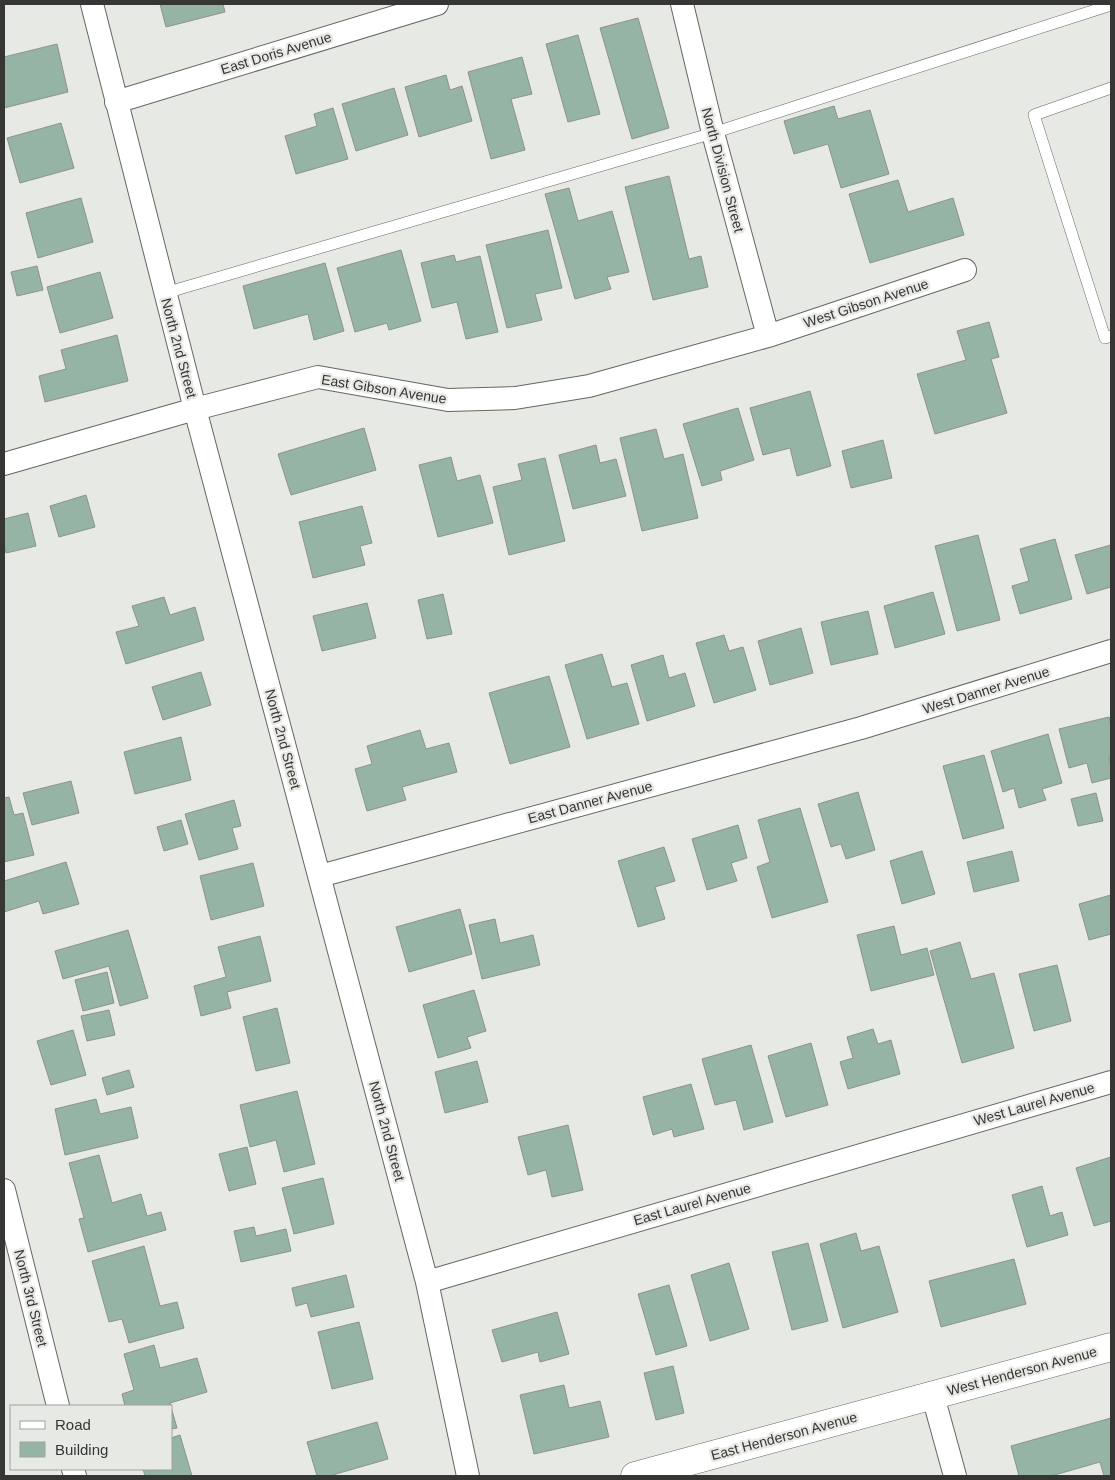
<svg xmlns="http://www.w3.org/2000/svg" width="1115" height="1480" viewBox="0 0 1115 1480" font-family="Arial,sans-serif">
<rect width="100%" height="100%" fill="#e7e9e4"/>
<path fill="#96b4a3" stroke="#8d928f" d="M160 4H223L225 12 166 27Z
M638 18 669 128 632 139 600 28Z
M578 35 600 114 568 122 546 44Z
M57 44 68 92 4 108V57Z
M522 57 532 94 511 99 525 150 491 159 468 72Z
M446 75 450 90 462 86 472 121 419 137 405 87Z
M394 88 408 135 356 151 342 104Z
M834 106 838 119 870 110 889 174 841 188 828 144 794 154 784 121Z
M333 108 348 159 296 174 285 136 317 126 314 114Z
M61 123 74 168 20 183 7 138Z
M669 176 689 259 701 256 708 287 653 300 625 187Z
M898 180 908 212 953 198 964 235 870 263 849 194Z
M569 188 578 221 612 211 629 272 607 277 611 289 575 299 545 194Z
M81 198 93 242 38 258 26 213Z
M548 230 562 288 535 294 542 320 507 328 486 245Z
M401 250 421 321 389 330 387 323 355 332 337 268Z
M454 255 456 262 480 256 498 332 466 339 457 302 432 308 421 263Z
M325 263 344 331 314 340 308 314 254 329 243 286Z
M37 266 43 290 17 296 11 272Z
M100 272 113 318 60 333 47 287Z
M989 322 999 357 991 359 1007 413 935 434 917 374 966 360 957 331Z
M117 335 128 381 45 402 39 376 66 369 61 350Z
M810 391 831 466 797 476 790 448 763 455 750 408Z
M738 408 754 460 720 471 722 480 702 486 683 424Z
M364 428 376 470 291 495 278 454Z
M656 429 664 459 683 454 698 518 642 531 620 438Z
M883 440 892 478 851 488 842 451Z
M596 445 600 463 616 459 626 496 573 509 559 455Z
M451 457 457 481 480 475 493 523 438 537 419 465Z
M545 458 565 541 509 555 493 487 522 480 518 464Z
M86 495 95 527 59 537 50 506Z
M362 506 372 543 360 546 365 565 313 578 299 522Z
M28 513 36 546 6 553 4 543V519Z
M978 535 1000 620 957 631 935 546Z
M1055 539 1072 599 1020 614 1012 586 1029 581 1020 549Z
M1111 545V587L1087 594 1075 555Z
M933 592 945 634 895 648 884 606Z
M443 594 452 634 427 639 418 600Z
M164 597 170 615 195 607 204 640 126 664 116 632 139 626 132 606Z
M367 603 376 638 322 651 313 616Z
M868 611 878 654 831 665 821 622Z
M801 628 813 673 770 685 758 641Z
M724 635 729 651 743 647 756 690 714 703 696 643Z
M602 654 612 687 627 683 639 724 587 739 565 665Z
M663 655 669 678 685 673 695 706 647 721 631 665Z
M201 672 211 705 163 720 152 687Z
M549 676 570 747 510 764 489 693Z
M1109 717 1111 726V757H1109L1111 766V778L1092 783 1087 763 1069 768 1059 729Z
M420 730 426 749 449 743 457 772 402 787 406 800 367 811 355 769 372 764 367 746Z
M1048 734 1062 783 1042 789 1046 800 1019 808 1014 788 1003 792 991 751Z
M181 737 191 780 135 794 124 752Z
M984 755 1004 828 963 839 943 766Z
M71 781 79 813 32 825 23 793Z
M858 792 875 850 846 859 841 844 831 847 818 804Z
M1096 793 1103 821 1078 826 1071 799Z
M9 797 14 815 23 813 34 855 4 862V798Z
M234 800 241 826 232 828 238 849 199 860 185 814Z
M800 808 828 902 772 918 757 867 770 862 758 820Z
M181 820 188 844 164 851 157 827Z
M738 825 747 858 731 863 737 881 707 890 692 839Z
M664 847 675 881 655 887 665 919 638 927 618 861Z
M922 851 935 894 902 904 890 861Z
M1012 851 1019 881 974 892 967 862Z
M66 862 79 904 43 914 39 901 4 912V881Z
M253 863 264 906 211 920 200 876Z
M1111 895V934L1089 940 1079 904Z
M460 909 472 954 409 972 396 927Z
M495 919 500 943 533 935 540 965 482 979 469 925Z
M894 926 901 955 927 948 934 975 871 991 857 935Z
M128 930 148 998 120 1006 109 966 63 979 55 951Z
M260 936 271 981 227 992 231 1008 201 1016 194 986 226 977 218 947Z
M960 942 971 979 994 973 1014 1048 962 1063 930 951Z
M1057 965 1071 1021 1034 1031 1019 974Z
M107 972 114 1003 83 1011 75 980Z
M474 990 486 1031 467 1037 471 1048 438 1058 423 1005Z
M277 1008 290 1063 256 1071 243 1017Z
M109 1010 115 1035 87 1041 81 1016Z
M873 1029 878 1044 891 1040 900 1074 848 1089 840 1062 853 1058 847 1037Z
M73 1030 86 1075 51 1085 37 1041Z
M811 1043 828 1105 786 1117 768 1056Z
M751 1045 773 1122 744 1130 736 1100 715 1105 702 1059Z
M477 1061 488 1102 445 1113 435 1072Z
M129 1070 134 1087 107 1095 102 1078Z
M691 1084 704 1129 674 1137 672 1129 653 1135 643 1097Z
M297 1091 315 1164 284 1172 276 1140 250 1147 240 1105Z
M96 1099 100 1114 131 1107 138 1138 65 1155 55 1109Z
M568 1125 583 1190 552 1197 546 1170 528 1175 518 1137Z
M247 1147 256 1184 229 1191 219 1154Z
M99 1155 112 1203 141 1194 147 1216 161 1212 166 1230 88 1252 79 1219 84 1218 69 1163Z
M1111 1157V1221L1094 1226 1076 1168Z
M323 1178 334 1224 294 1234 282 1188Z
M1042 1186 1050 1216 1062 1212 1068 1235 1027 1247 1012 1195Z
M254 1227 256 1236 286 1229 291 1251 241 1262 234 1231Z
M856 1233 861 1251 879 1246 898 1312 843 1328 820 1244Z
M808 1243 828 1321 792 1330 772 1252Z
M144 1246 160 1306 177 1302 184 1328 129 1343 122 1319 109 1322 92 1261Z
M1014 1259 1026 1304 941 1327 929 1281Z
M729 1263 749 1329 710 1341 691 1275Z
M346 1275 354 1307 311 1317 307 1303 296 1306 292 1288Z
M669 1285 687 1346 656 1355 638 1294Z
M557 1312 569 1354 540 1362 538 1352 502 1362 492 1330Z
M359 1322 373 1379 332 1389 318 1332Z
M154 1345 160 1368 197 1358 207 1392 170 1403 171 1406H125L122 1394 134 1390 124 1354Z
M673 1366 684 1413 656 1420 644 1373Z
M564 1385 569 1408 600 1401 609 1437 534 1454 520 1395Z
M171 1407 177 1428 171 1429Z
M1111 1418V1476H1104L1100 1462 1051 1476H1019L1011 1446Z
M377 1422 388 1459 329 1476H317L307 1442Z
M180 1435 192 1476H145L143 1469H171V1438Z"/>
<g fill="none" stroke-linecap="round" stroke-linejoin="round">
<g stroke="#656763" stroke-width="12">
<path id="lane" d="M1111 88 1034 115 1105 338 1111 336
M165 293 713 133 1111 5"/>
</g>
<g stroke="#656763" stroke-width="24">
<path id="street" d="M92 4 195 409 427 1282 468 1476
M682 4 713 133 768 336
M116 102 437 4
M4 464 195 409 318 377 448 400 515 398 589 386 768 336 965 270
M320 876 861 728 1111 651
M4 1190 58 1406
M427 1282 1111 1082
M933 1396 955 1476
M73 1469 75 1476"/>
</g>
<g stroke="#656763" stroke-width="29">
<path id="secondary" d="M635 1476 1111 1347"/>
</g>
<use href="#lane" stroke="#fff" stroke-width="11"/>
<use href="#street" stroke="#fff" stroke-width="22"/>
<use href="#secondary" stroke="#fff" stroke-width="28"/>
</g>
<g text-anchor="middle" stroke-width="4.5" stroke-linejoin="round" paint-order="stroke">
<g font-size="14" fill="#363735" stroke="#e7e9e4">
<text transform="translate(276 53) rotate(-17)" y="5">East Doris Avenue</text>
<text transform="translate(723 170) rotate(75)" y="5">North Division Street</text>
<text transform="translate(866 303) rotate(-18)" y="5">West Gibson Avenue</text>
<text transform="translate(179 348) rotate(75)" y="5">North 2nd Street</text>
<text transform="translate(384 389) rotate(9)" y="5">East Gibson Avenue</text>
<text transform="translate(986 690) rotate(-17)" y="5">West Danner Avenue</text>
<text transform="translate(283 739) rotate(75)" y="5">North 2nd Street</text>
<text transform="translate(590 802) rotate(-15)" y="5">East Danner Avenue</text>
<text transform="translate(1034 1104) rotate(-16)" y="5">West Laurel Avenue</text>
<text transform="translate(387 1131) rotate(75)" y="5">North 2nd Street</text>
<text transform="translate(692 1204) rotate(-16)" y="5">East Laurel Avenue</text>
<text transform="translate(31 1298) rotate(76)" y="5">North 3rd Street</text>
<text transform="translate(1022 1371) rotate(-15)" y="5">West Henderson Avenue</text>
<text transform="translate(784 1436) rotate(-15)" y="5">East Henderson Avenue</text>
</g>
</g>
<rect width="1115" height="1480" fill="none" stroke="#363735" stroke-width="10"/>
<rect x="10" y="1405" width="162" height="65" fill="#e7e9e4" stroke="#a0a29e"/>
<rect x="20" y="1421" width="25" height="8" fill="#ffffff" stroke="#a0a29e"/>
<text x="55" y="1430" font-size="15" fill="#363735">Road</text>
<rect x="20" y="1442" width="25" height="15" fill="#96b4a3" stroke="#a0a29e"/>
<text x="55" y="1455" font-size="15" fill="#363735">Building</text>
</svg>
